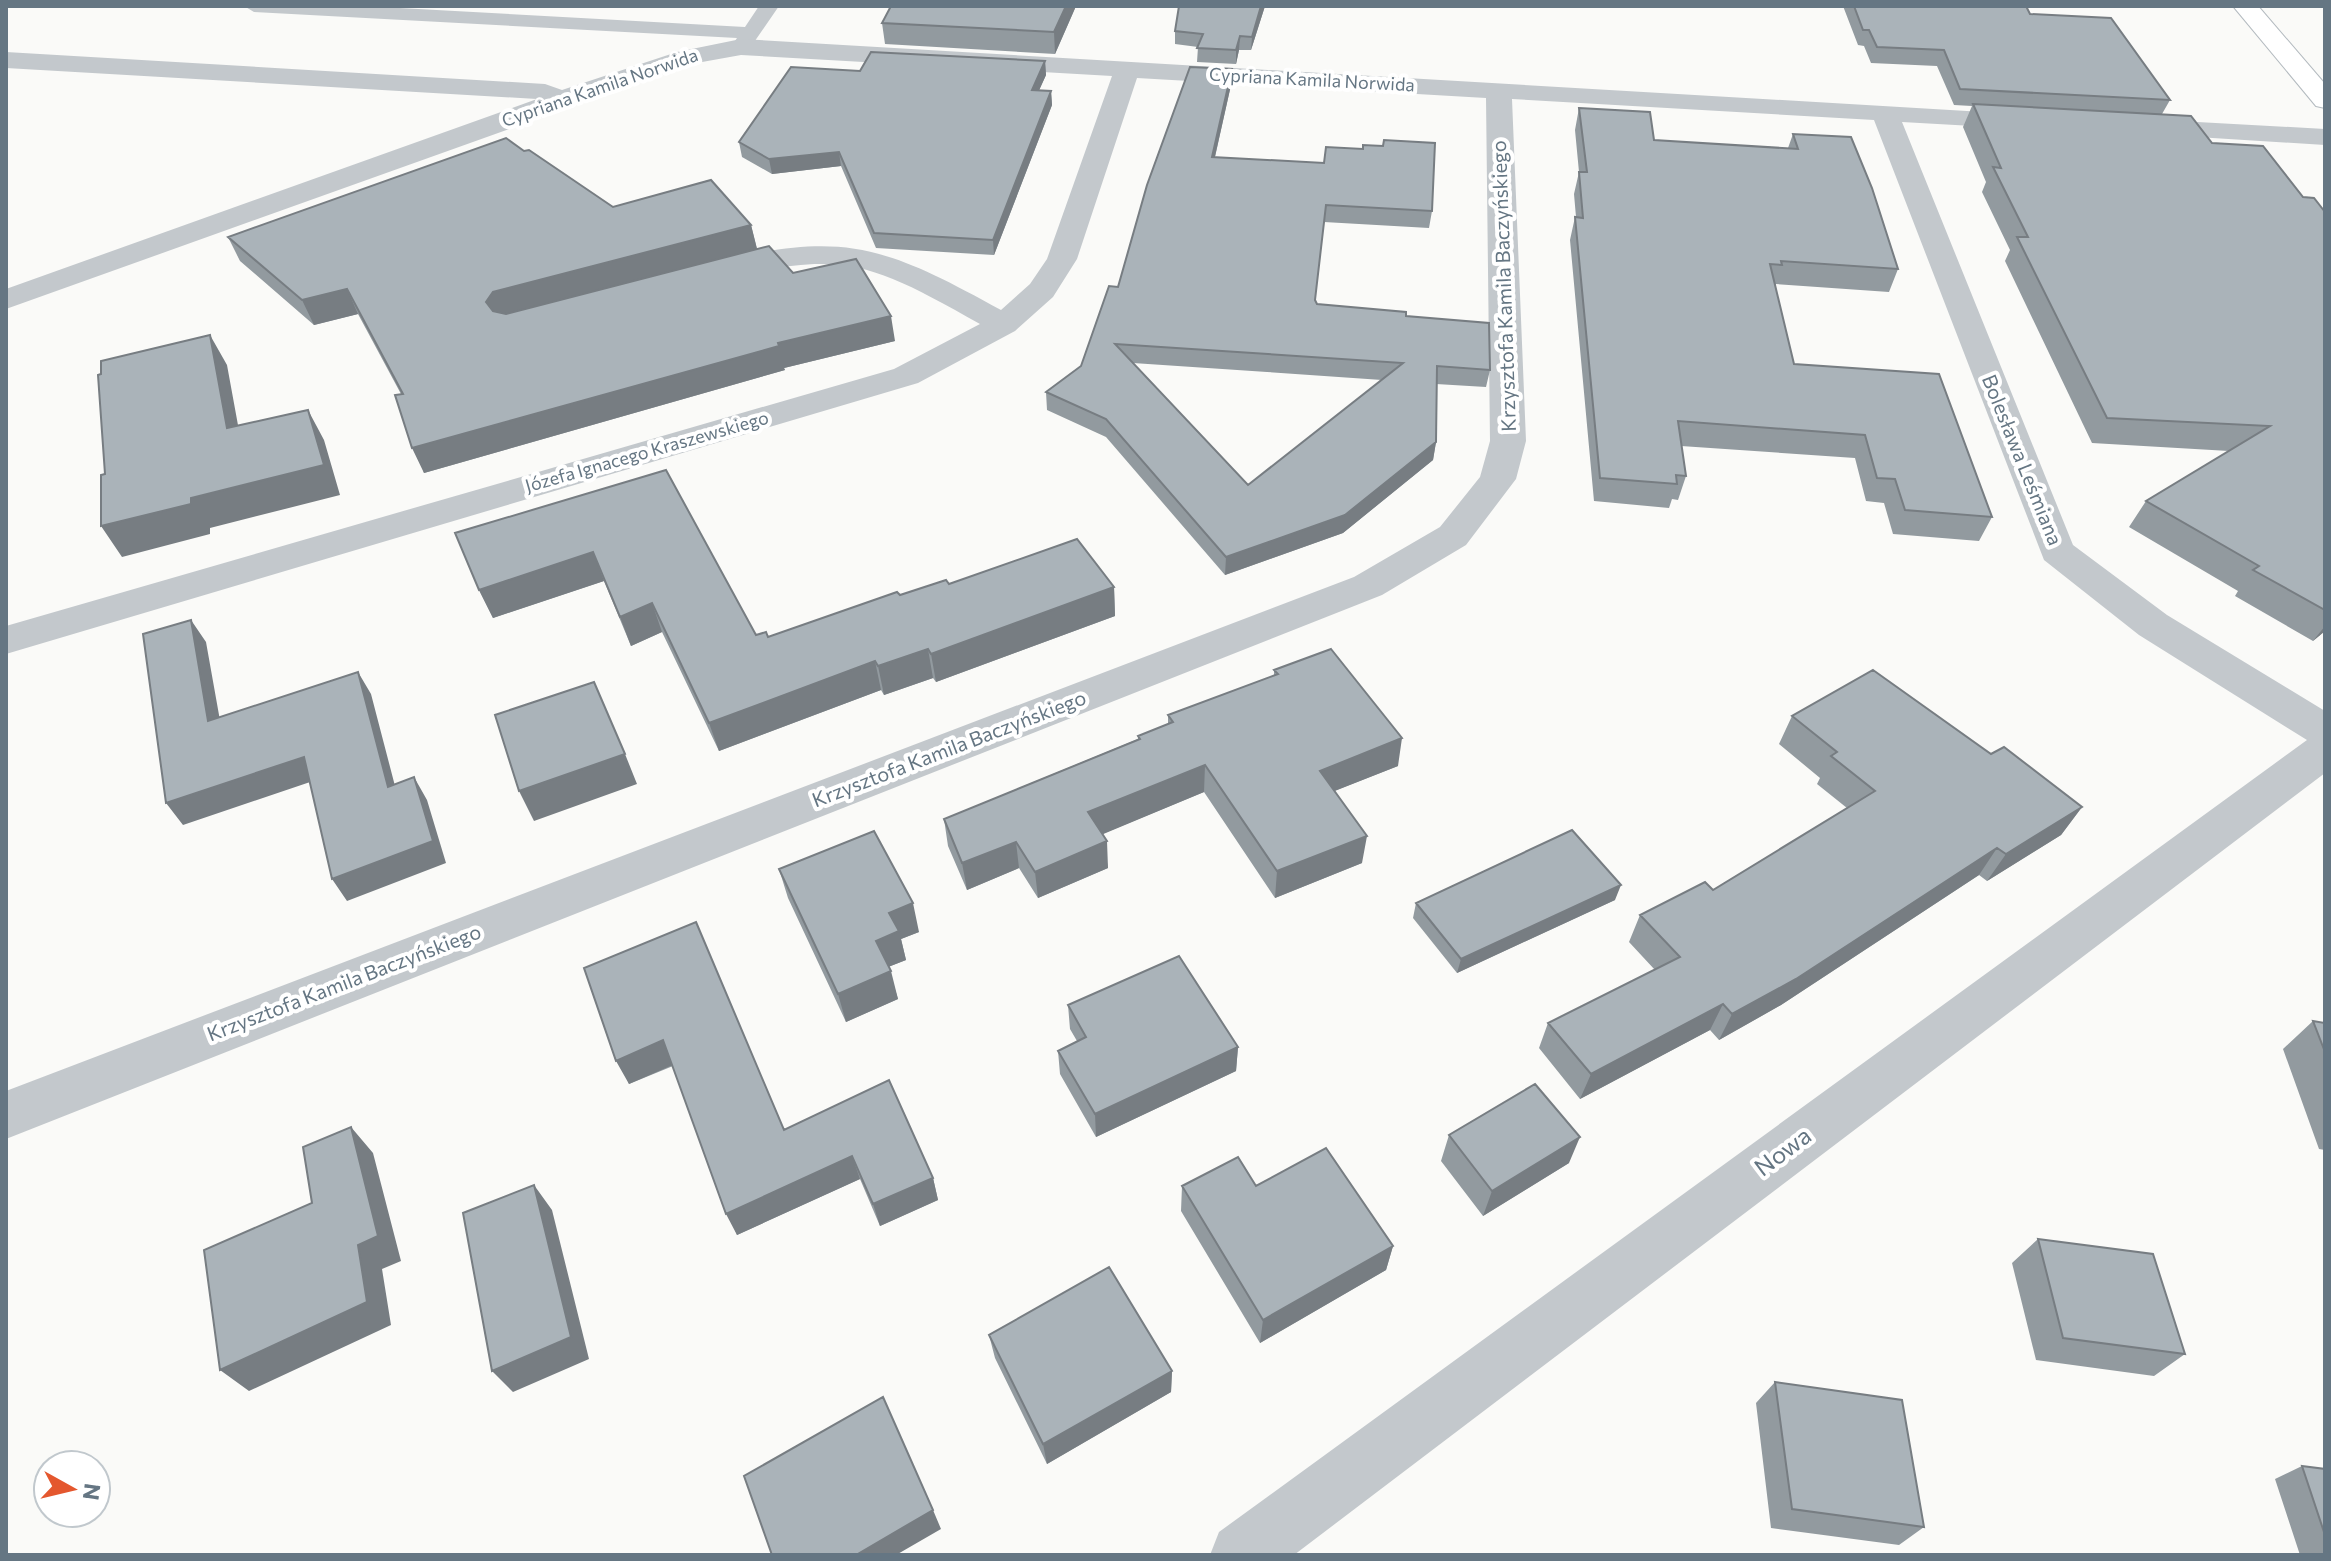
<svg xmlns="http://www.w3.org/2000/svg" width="2331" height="1561" viewBox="0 0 2331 1561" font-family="Commissioner,sans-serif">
<rect width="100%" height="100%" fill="#fafaf8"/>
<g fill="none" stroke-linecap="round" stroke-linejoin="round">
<g stroke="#b3babf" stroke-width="2">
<path id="secondary" d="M2233 6H2258L2325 84V108L2316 106Z"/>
</g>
<path fill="#c3c8cc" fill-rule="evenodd" d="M244 6H363L745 27 759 6H779L748 51 741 53 731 47 737 38 254 12Z"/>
<path fill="#c3c8cc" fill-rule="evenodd" d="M741 39 2036 115 2039 121 2036 127 2026 129 1902 122 2073 545 2167 615 2325 711V773L1294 1555H1210L1219 1532 2307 740 2139 635 2044 560 1874 120 1512 99 1526 441 1516 479 1466 545 1382 595 6 1139V1091L1354 577 1440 527 1480 477 1490 441 1486 98 1137 78 1077 259 1053 297 1015 331 918 383 6 654V626L894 369 980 324C871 263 845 249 720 280L709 278 705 271 709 264C843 230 883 245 1001 310L1030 284 1047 259 1112 76 741 55 691 64 6 309V289L537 99 6 68V52L545 84 562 90 677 52Z
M2143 119 2325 129V145L2133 133 2129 127 2133 121Z"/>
<use href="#secondary" fill="#fff" fill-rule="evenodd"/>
</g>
<path fill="#929a9f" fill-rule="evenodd" d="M1076 6 1055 54 885 44 882 23Z
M1265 6 1251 50H1239L1236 64 1197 62 1198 47 1175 44V31Z
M1843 6H2026L2030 14 2170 100 2162 114 2303 197 2325 212V631L2313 641 2235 596 2238 591 2129 527 2146 501 2229 451 2092 443 2005 261 2010 250 1982 192 1986 182 1963 127 1972 106 1954 105 1937 66 1871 63 1864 46 1858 45Z
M1045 61 1046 75 1039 90 1051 91 1052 105 994 255 876 248 841 166 772 174 742 157 739 142 860 71Z
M1231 85 1215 157 1432 211 1429 228 1324 222 1315 301 1317 304 1406 316 1490 370 1486 387 1436 384V442L1433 460 1343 533 1225 575 1106 437 1047 410 1046 392 1081 366ZM1133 363 1267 372 1382 380 1248 485Z
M1579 108 1654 140 1788 148 1793 134 1898 269 1889 292 1776 284 1775 286 1794 364 1992 517 1979 541 1893 534 1884 503 1866 501 1855 458 1681 446 1686 476 1678 500 1672 499 1669 508 1594 501 1570 240 1575 217H1576L1574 194 1579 172 1575 130Z
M524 151 613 207 751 225 757 249 895 341 784 368 785 370 424 473 401 394 358 314 314 325 240 261 228 237Z
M666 470 756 635 768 637 900 595 949 584 1114 587 1115 616 936 682 933 678 884 695 881 690 719 751 662 632 631 646 604 581 493 618 479 590Z
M1274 670 1398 766 1334 791 1362 863 1275 898 1204 792 1102 834 1108 868 1038 898 1019 868 967 890 948 846 944 819 1138 739V736L1168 724V715L1274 676Z
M1792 716 1991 754 2082 807 2061 835 1987 881 1979 875 1781 1005 1719 1040 1710 1030 1580 1099 1539 1048 1548 1023 1655 970 1629 942 1640 915 1713 890 1847 808 1817 784 1820 778 1779 744Z
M779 869 919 932 901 939 906 960 888 967 898 999 846 1022 788 898Z
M1615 900 1457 973 1413 918 1416 903Z
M584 968 784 1130 933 1178 938 1200 880 1226 860 1179 737 1235 673 1066 629 1084Z
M1068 1005 1238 1047 1236 1071 1096 1137 1060 1074 1058 1051 1077 1041 1070 1029Z
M2313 1021 2325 1023V1150L2319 1149 2283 1049Z
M1449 1135 1569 1163 1483 1216 1441 1161Z
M1182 1186 1393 1246 1386 1270 1260 1343 1181 1211Z
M2038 1239 2185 1354 2154 1376 2036 1360 2012 1263Z
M989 1335 1172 1371 1171 1392 1047 1464 995 1358Z
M1775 1382 1924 1527 1899 1545 1771 1528 1756 1403Z
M2302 1466 2325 1469V1555H2300L2275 1479Z"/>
<path fill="#777d82" d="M1066 6H1076L1055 54 1054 32Z
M1261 6H1265L1251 50 1252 37Z
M1240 36 1239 50 1236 64V50Z
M1045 61 1046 75 1033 104 1032 90Z
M1232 69 1231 85 1211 174 1212 157Z
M1051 91 1052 105 994 255 993 240Z
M839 152 841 166 772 174 769 159Z
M751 225 757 249 495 326 486 302 493 292Z
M347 289 358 314 314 325 302 300Z
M891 316 895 341 784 368 785 370 424 473 412 448 778 343Z
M210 335 227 365 244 458 227 428Z
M308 410 324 440 340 495 210 528V534L122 557 101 526Z
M1436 442 1433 460 1343 533 1225 575 1226 557Z
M593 552 604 581 493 618 479 590Z
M1114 587 1115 616 936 682 931 654Z
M652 603 662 632 631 646 620 617Z
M191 620 206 642 224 743 208 721Z
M2325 626V631L2313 641Z
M928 649 933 678 884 695 878 666Z
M875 661 881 690 719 751 709 723Z
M358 672 371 694 401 809 388 787Z
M1402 738 1398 766 1317 798 1320 771Z
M625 754 637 784 534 821 519 791Z
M304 757 319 779 183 825 166 803Z
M1205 765 1204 792 1089 840 1088 812Z
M414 777 427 800 446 863 347 901 332 879Z
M2082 807 2061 835 1987 881 2006 854Z
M1367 836 1362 863 1275 898 1277 871Z
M1107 841 1108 868 1038 898 1035 872Z
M1016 842 1019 868 967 890 962 863Z
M1997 848 1979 875 1781 1005 1719 1040 1732 1014Z
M1621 885 1615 900 1457 973 1461 959Z
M913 903 919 932 901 939 906 960 883 969 876 941 889 913Z
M891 971 898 999 846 1022 838 994Z
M1723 1004 1710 1030 1580 1099 1591 1074Z
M663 1040 675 1064 629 1084 616 1061Z
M1238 1047 1236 1071 1096 1137 1095 1114Z
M351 1127 373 1153 401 1261 382 1269 391 1325 249 1391 220 1370 358 1245Z
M1580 1137 1569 1163 1483 1216 1492 1191Z
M852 1156 860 1179 737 1235 726 1214Z
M933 1178 938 1200 880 1226 873 1204Z
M534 1185 552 1210 589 1359 513 1392 492 1371Z
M1393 1246 1386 1270 1260 1343 1263 1320Z
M1172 1371 1171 1392 1047 1464 1043 1444Z
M933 1510 941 1529 896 1555H856Z"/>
<path fill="#aab3b9" stroke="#777d82" stroke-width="2" fill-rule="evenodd" d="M891 6H1066L1054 32 882 23Z
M1179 6H1261L1252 37 1240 36 1236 50 1197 48 1203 34 1175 31Z
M1854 6H2026L2030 14 2111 18 2170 100 1960 89 1944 50 1877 47 1869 30H1863Z
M871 52 1045 61 1032 90 1051 91 993 240 874 233 839 152 769 159 739 142 791 67 860 71Z
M1190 67 1232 69 1212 157 1324 163 1326 147 1363 149V145L1383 146 1384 140 1435 143 1432 211 1326 205 1315 300 1317 304 1406 312V316L1489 323 1490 370 1437 366 1436 442 1345 515 1226 557 1106 419 1046 392 1081 366 1109 286 1118 287 1147 185ZM1115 344 1268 354 1403 363 1248 485Z
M1973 104 2191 116 2212 143 2263 146 2303 197 2314 198 2325 212V610L2253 570 2259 566 2146 501 2270 426 2107 418 2017 237H2028L1993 167 2001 168Z
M1579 108 1650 112 1654 140 1798 149 1793 134 1851 137 1872 188 1898 269 1781 261 1782 265 1770 264 1794 364 1939 374 1992 517 1905 510 1895 479 1877 478 1865 435 1678 421 1686 476 1676 475 1677 484 1600 478 1575 217 1583 218 1579 172H1587Z
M506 138 524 151 529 150 613 207 711 180 751 225 493 292 486 302 493 311 506 314 769 246 793 273 856 259 891 316 778 343 779 346 412 448 395 395 403 394 347 289 302 300 228 237Z
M210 335 227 428 308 410 324 465 191 498V504L101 526V475L105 474 98 375 101 374V361Z
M666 470 756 635 766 632 768 637 897 592 900 595 946 580 949 584 1077 539 1114 587 931 654 928 649 878 666 875 661 709 723 652 603 620 617 593 552 479 590 455 533Z
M191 620 208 721 358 672 388 787 414 777 433 841 332 879 304 757 166 803 143 634Z
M1331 649 1402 738 1320 771 1367 836 1277 871 1205 765 1088 812 1107 841 1035 872 1016 842 962 863 944 819 1140 739 1138 736 1173 722 1168 715 1278 674 1274 670Z
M1873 670 1991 754 2004 747 2082 807 2006 854 1997 848 1796 979 1732 1014 1723 1004 1591 1074 1548 1023 1680 957 1640 915 1705 882 1713 890 1875 791 1831 756 1837 752 1792 716Z
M594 682 625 754 519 791 495 715Z
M1572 830 1621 885 1461 959 1416 903Z
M874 831 913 903 889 913 899 931 876 941 891 971 838 994 779 869Z
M696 922 784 1130 889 1080 933 1178 873 1204 852 1156 726 1214 663 1040 616 1061 584 968Z
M1179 956 1238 1047 1095 1114 1058 1051 1086 1037 1068 1005Z
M2313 1021 2325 1023V1052Z
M1535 1084 1580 1137 1492 1191 1449 1135Z
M351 1127 378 1236 358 1245 367 1302 220 1370 204 1250 312 1203 303 1147Z
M1326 1148 1393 1246 1263 1320 1182 1186 1238 1157 1256 1186Z
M534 1185 571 1337 492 1371 463 1213Z
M2038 1239 2153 1254 2185 1354 2063 1338Z
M1109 1267 1172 1371 1043 1444 989 1335Z
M1775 1382 1902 1400 1924 1527 1792 1509Z
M883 1397 933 1510 856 1555H772L744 1476Z
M2302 1466 2325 1469V1535Z"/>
<g text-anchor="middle" stroke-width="8" stroke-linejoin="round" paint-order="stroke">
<g font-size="18" fill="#657683" stroke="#fff">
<text transform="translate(1312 80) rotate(3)" y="6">Cypriana Kamila Norwida</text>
<text transform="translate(600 88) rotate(-19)" y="6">Cypriana Kamila Norwida</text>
<text transform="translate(647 452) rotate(-16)" y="6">Józefa Ignacego Kraszewskiego</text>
</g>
<g font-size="20" fill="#657683" stroke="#fff">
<text transform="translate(1504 286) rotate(-92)" y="7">Krzysztofa Kamila Baczyńskiego</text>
<text transform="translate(2022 460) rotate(68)" y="7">Bolesława Leśmiana</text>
<text transform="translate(949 749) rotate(-21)" y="7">Krzysztofa Kamila Baczyńskiego</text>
<text transform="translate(344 983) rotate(-21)" y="7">Krzysztofa Kamila Baczyńskiego</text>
</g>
<g font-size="24" fill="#657683" stroke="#fff">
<text transform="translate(1783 1152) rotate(-37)" y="8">Nowa</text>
</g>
</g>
<rect width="2331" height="1561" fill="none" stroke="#657683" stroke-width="16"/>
<g transform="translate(72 1489) rotate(98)"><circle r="38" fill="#ffffff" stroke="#c1c8cd" stroke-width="2"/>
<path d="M0-6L14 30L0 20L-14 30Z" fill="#e4572e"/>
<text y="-12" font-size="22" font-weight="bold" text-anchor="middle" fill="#657683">N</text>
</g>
</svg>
